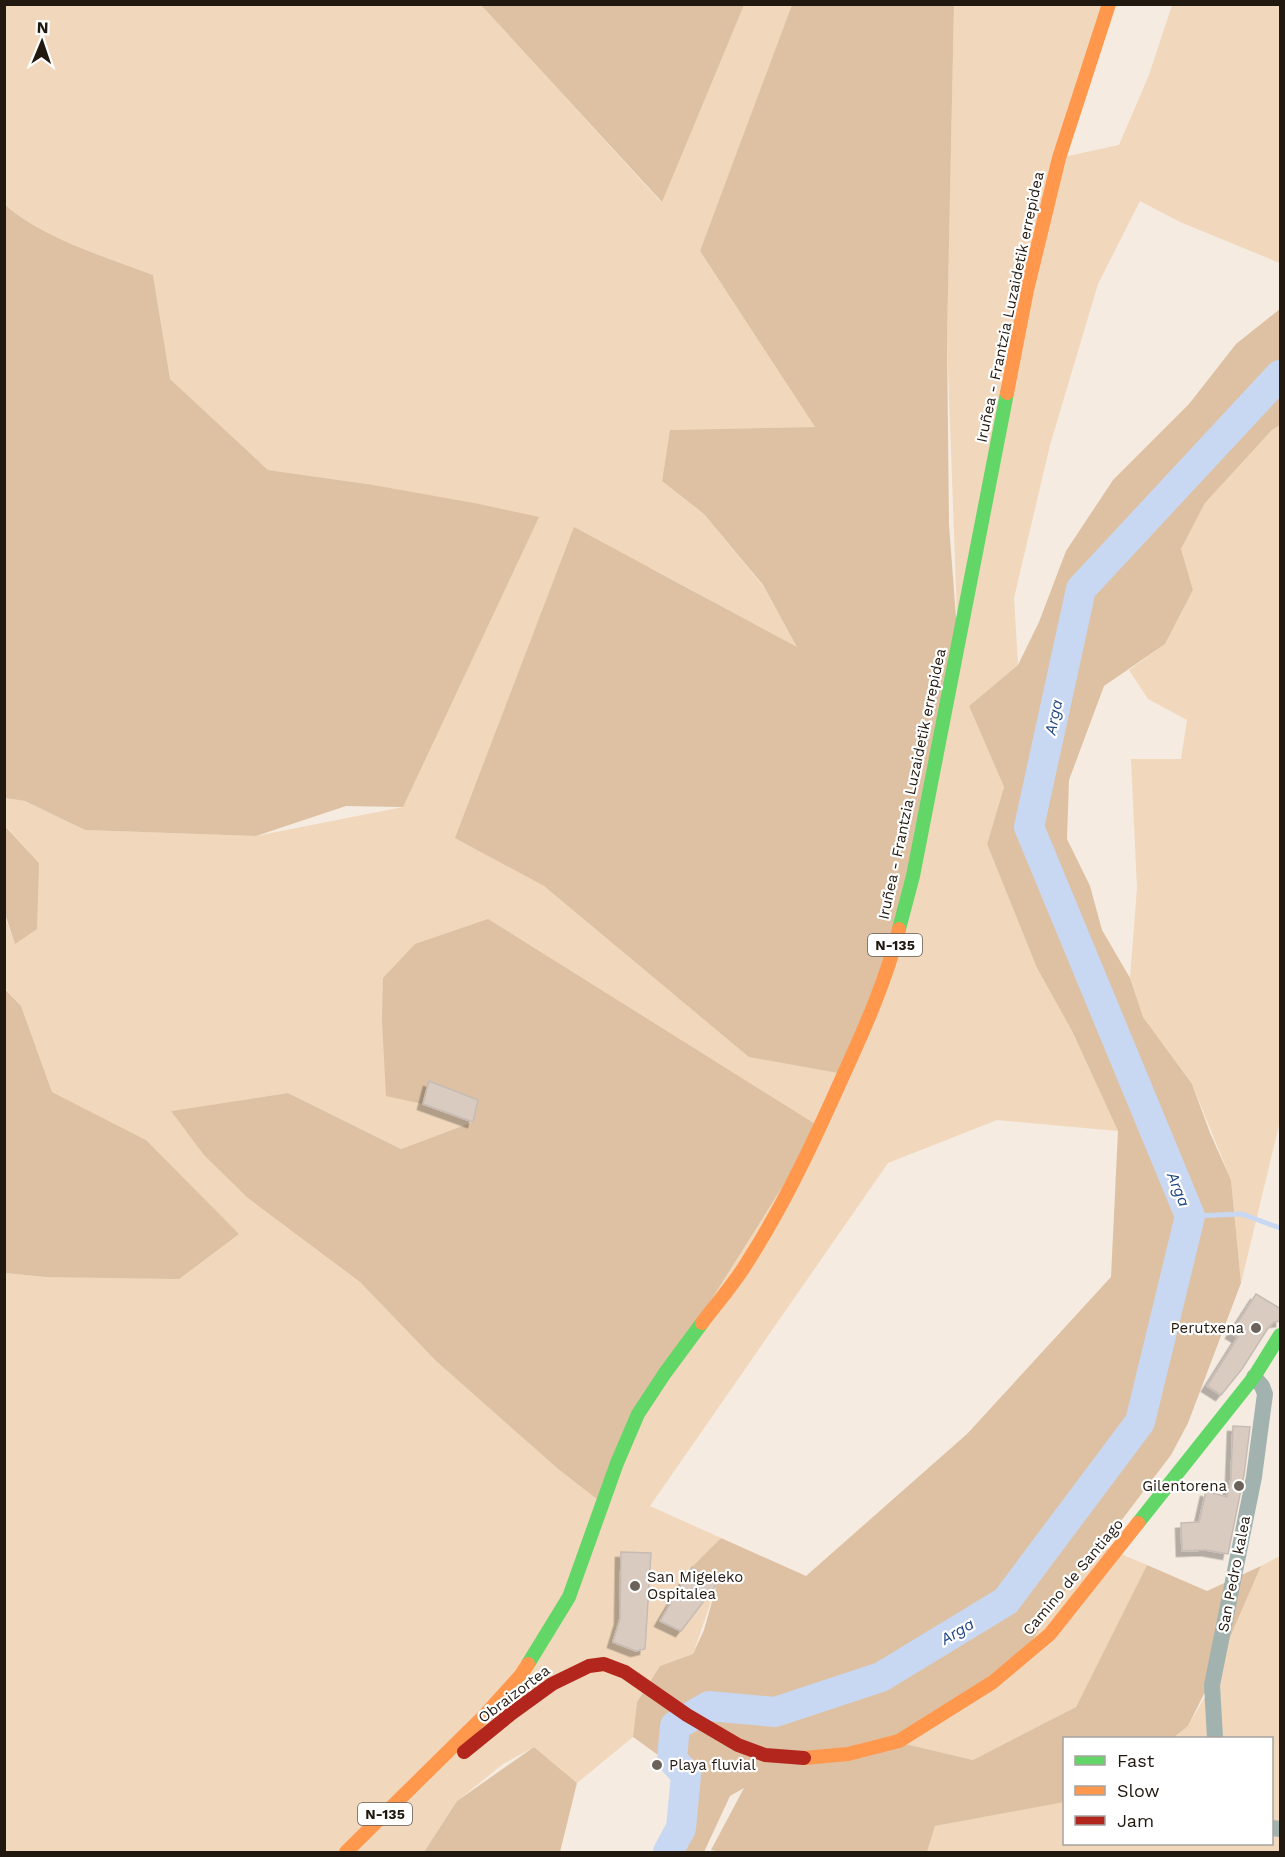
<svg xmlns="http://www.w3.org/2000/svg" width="1285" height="1857" viewBox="0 0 1285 1857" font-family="'Work Sans',sans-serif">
<defs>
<filter id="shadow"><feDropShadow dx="-5.5" dy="5.5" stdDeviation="0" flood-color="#0004"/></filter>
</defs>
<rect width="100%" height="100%" fill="#f5ebe0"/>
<path fill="#f1d7bb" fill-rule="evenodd" d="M5 5H481L661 202 744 5H795L700 251 815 427 670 430 662 481 704 514 763 586 798 648 651 568 456 837 544 886 674 994 958 643 947 340 954 5H1108L1059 158 1119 145 1149 75 1172 5H1280V263L1180 222 1140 201 1098 284 1050 445 1014 598 1018 665 969 706 1004 787 987 844 1037 968 1072 1031 1118 1131 997 1120 888 1163 650 1506 721 1538 693 1567 717 1584 693 1654 660 1666 637 1702 633 1737 577 1783 534 1747 503 1764 457 1801 424 1852H5V1273L46 1277 146 1140 52 1092 21 1006 5 988 4 914 15 944 39 863 5 825V798L25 801 85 830 256 836 403 807 367 484 268 470 170 379 153 275C105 257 43 238 5 205ZM415 944 638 1414 557 1468 436 1361 360 1282 249 1199 171 1111 288 1093 401 1149 473 1122 423 1104Z
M1280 425V1121L1241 1283 1231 1180 1192 1084 1143 1017 1130 978 1137 888 1131 759H1181L1187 720 1148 699 1129 670 1165 644 1193 590 1181 549 1205 503 1272 430Z
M1102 1546 1147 1565 1076 1707 973 1760 897 1742 1021 1662 1050 1609Z
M1280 1556V1852H927L935 1826 1063 1800 1064 1844H1272V1738H1218L1215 1672 1261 1566Z
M1212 1685 1215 1738H1173L1188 1726Z"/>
<path fill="#ddc1a2" d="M481 5H744L662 202Z
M792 5H954L947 340 949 525 958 643 913 876 844 1074 749 1057 544 886 455 838 574 527 797 647 763 585 704 514 662 481 670 430 815 427 700 251Z
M5 205C43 238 105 257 153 275L170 379 268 470 367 484 474 503 539 517 403 807 346 806 256 836 85 830 25 801 5 798Z
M1280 309V425L1272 430 1205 503 1181 549 1193 590 1165 644 1104 686 1069 780 1067 839 1090 886 1102 930 1130 978 1143 1017 1192 1084 1210 1133 1231 1180 1241 1283 1188 1423 1171 1455 1102 1546 1050 1609 1021 1662 897 1742 973 1760 1076 1707 1147 1565 1207 1591 1261 1566 1215 1672 1188 1726 1173 1738H1064V1802L935 1826 927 1852H720L711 1850 744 1788 730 1796 704 1852H668L681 1828 686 1775 633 1737 637 1702 660 1666 693 1654 704 1630 717 1584 692 1567 721 1538 806 1576 967 1434 1111 1277 1118 1131 1072 1031 1037 968 987 844 1004 787 969 706 1018 665 1039 622 1066 551 1113 480 1189 404 1236 344Z
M4 825 39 863 37 929 15 944 5 914Z
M488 919 820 1127 665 1373 602 1503 557 1468 436 1361 360 1282 249 1199 204 1155 171 1111 288 1093 401 1149 473 1122 478 1100 429 1082 423 1104 386 1096 382 1020 383 978 415 944Z
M4 988 21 1006 52 1092 146 1140 239 1234 179 1279 46 1277 5 1273Z
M534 1747 577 1783 560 1852H424L457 1801Z"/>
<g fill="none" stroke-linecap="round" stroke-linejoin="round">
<path stroke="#c9d8f2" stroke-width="5" d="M1190 1216 1242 1214 1280 1228"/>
<path stroke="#c9d8f2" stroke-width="30" d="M668 1852 681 1828 686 1775 672 1759 675 1726 709 1706 775 1712 881 1677 1006 1601 1140 1422 1190 1216 1029 827 1081 589 1280 375"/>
</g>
<path fill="#dacbc0" stroke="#c6bcb5" stroke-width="1.5" filter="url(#shadow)" d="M429 1081 478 1100 473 1122 423 1104Z
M1256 1294 1281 1309V1321L1274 1322 1268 1328 1242 1369 1221 1395 1207 1386 1238 1337 1231 1333Z
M1233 1426 1250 1427 1244 1475 1228 1554 1206 1550 1182 1551 1181 1523 1199 1522 1206 1491 1227 1497 1231 1479Z
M621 1552 651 1553 645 1649 636 1651 613 1642 620 1619Z
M692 1567 717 1584 681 1631 660 1621Z"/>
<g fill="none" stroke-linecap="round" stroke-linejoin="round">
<path stroke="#a2b2af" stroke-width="16" d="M1215 1738 1212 1685 1254 1477 1265 1394 1262 1386 1254 1377
M1272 1828 1280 1829"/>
<path stroke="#63d668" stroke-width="14" d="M899 929 913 876 1007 393
M1138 1523 1254 1377 1280 1335
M528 1664 569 1597 617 1463 638 1414 665 1373 702 1323"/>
<path stroke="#ff974d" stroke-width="14" d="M1007 393 1027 290 1059 158 1109 4
M702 1323C717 1303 735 1283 748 1261 785 1203 814 1141 842 1078 864 1030 886 981 899 929
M804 1758 848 1754 899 1741 993 1682 1050 1634 1138 1523
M346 1852 484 1716 521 1675 528 1664"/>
<path stroke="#b3261e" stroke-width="14" d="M464 1752 512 1713 552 1684 589 1666 604 1664 625 1672 687 1715 738 1745 765 1755 804 1758"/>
</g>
<g fill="#6b6259" stroke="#fff" stroke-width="2">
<circle cx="1256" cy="1328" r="6"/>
<circle cx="1239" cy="1486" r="6"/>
<circle cx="635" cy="1586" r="6"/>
<circle cx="657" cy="1765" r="6"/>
</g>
<g text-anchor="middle" stroke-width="4.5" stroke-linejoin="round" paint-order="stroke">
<g fill="#fff" stroke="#645e58" stroke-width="1.5">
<rect x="868" y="934" width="54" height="22" rx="4.5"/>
<rect x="358" y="1803" width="54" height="22" rx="4.5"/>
</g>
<g font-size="14" font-weight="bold" fill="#211910">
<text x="895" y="950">N-135</text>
<text x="385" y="1819">N-135</text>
</g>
<g font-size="15" fill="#211910" stroke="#fff">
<text transform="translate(1010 307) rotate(-78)" y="5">Iruñea - Frantzia Luzaidetik errepidea</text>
<text transform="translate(912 784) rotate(-78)" y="5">Iruñea - Frantzia Luzaidetik errepidea</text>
<text transform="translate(1234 1574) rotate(-79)" y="5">San Pedro kalea</text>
<text transform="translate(1073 1577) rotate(-50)" y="5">Camino de Santiago</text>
<text transform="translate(514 1694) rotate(-37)" y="5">Obraizortea</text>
</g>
<g font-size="15" fill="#211910" stroke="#fff" text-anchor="end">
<text x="1244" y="1333">Perutxena</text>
<text x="1227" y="1491">Gilentorena</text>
<text x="647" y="1582" text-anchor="start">San Migeleko<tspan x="647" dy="17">Ospitalea</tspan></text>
<text x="669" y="1770" text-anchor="start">Playa fluvial</text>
</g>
<g font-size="16" font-style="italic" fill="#224885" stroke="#fff">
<text transform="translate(1053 717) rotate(-78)" y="6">Arga</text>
<text transform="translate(1179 1189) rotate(68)" y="6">Arga</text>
<text transform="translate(957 1631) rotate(-31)" y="6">Arga</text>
</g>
</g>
<rect width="1285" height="1857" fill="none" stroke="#211910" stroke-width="12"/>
<rect x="1063" y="1737" width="210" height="108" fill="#ffffff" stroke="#a6a39f" stroke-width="1.5"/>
<rect x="1075" y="1756" width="30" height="9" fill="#63d668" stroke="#a6a39f" stroke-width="1.5"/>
<text x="1117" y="1767" font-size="18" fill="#211910">Fast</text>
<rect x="1075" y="1786" width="30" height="9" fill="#ff974d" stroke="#a6a39f" stroke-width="1.5"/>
<text x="1117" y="1797" font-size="18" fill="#211910">Slow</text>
<rect x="1075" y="1816" width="30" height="9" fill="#b3261e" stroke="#a6a39f" stroke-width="1.5"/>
<text x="1117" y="1827" font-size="18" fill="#211910">Jam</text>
<g transform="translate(42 42) rotate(2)" stroke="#ffffff" stroke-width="4.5" paint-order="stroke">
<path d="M0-4.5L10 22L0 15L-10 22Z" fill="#211910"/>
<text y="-9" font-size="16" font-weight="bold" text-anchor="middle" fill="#211910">N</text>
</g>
</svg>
